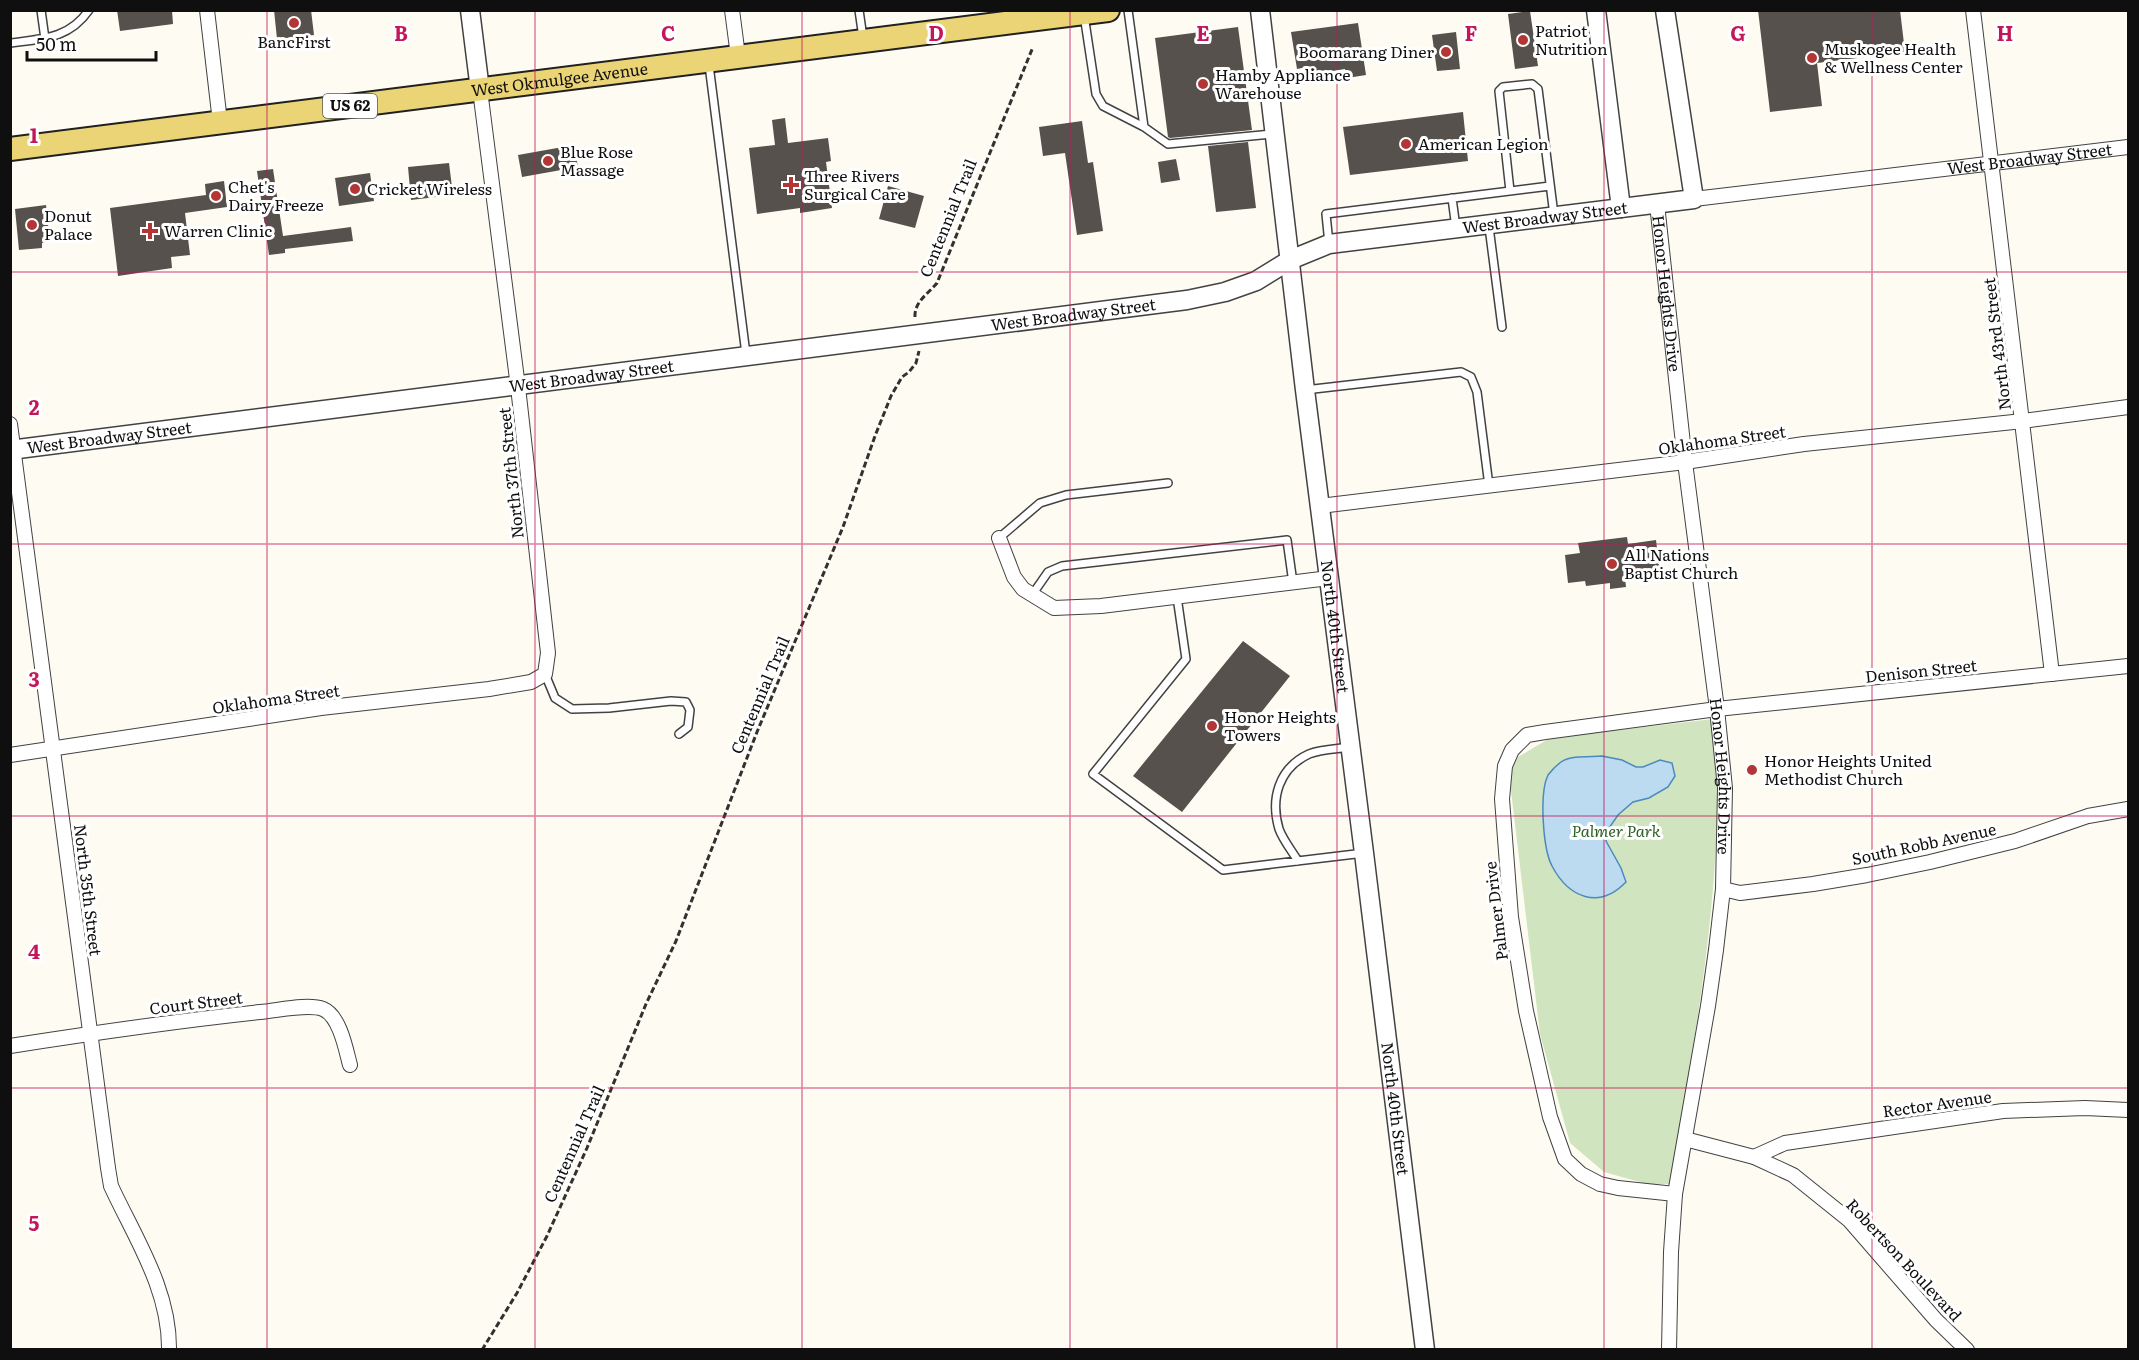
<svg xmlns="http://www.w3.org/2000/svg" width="2139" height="1360" viewBox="0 0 2139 1360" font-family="Literata,serif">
<rect width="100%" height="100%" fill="#fefcf2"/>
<path fill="#d0e5bf" d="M1713 719C1715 745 1718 772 1718 797 1715 928 1693 1056 1669 1184H1647L1604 1172 1570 1143 1540 1034 1509 774 1518 757 1550 738Z"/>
<path fill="#bcdaf0" stroke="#4b8abf" stroke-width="1.5" d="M1602 756 1622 760 1636 767H1643L1660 760 1672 763 1675 776 1668 787 1649 798 1633 802 1618 815 1609 828 1606 841 1621 868 1626 882C1599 910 1569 898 1552 866 1543 849 1539 793 1548 775 1551 771 1557 765 1561 762 1571 755 1591 757 1602 756Z"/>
<path fill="#56514c" d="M117 10H172L173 24 120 31Z
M274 10H311L314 35 277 39Z
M1758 10H1900L1905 52 1817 63 1822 106 1770 112Z
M1530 11 1538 66 1515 69 1508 14Z
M1358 23 1366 75 1347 78 1345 69 1308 75 1307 67 1297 69 1291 32Z
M1238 27 1252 130 1170 138 1168 137 1155 38Z
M1456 32 1460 69 1437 71 1432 35Z
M1463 112 1468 161 1350 175 1343 127Z
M785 118 788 143 828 138 831 161 826 162 832 208 800 213V208L757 214 749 148 775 145 772 120Z
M1082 121 1088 163 1093 162 1103 231 1077 235 1065 153 1043 156 1039 127Z
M1248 142 1256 208 1216 212 1208 146Z
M574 145 578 167 522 177 518 155Z
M1176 159 1180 180 1161 183 1158 162Z
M449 163 453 195 411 200 408 167Z
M273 169 283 236 351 227 353 241 285 249V253L269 255 257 171Z
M370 173 374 201 339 206 335 178Z
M224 181 227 207 185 213 190 255 171 257 172 268 118 276 110 208 206 195 205 184Z
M888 186 924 196 915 228 879 219Z
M46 205 50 242 42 243V248L19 250 15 209Z
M1627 537 1628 544 1656 540 1660 574 1625 578 1626 587 1610 589V583L1586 586 1585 581 1568 583 1565 555 1580 553 1578 543Z
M1243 641 1290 676 1182 812 1133 776Z"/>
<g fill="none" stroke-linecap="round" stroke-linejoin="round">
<g stroke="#424242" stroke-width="10">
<path id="service" d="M41 10 45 39
M859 10 863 38
M1128 10 1144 127
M1084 15 1096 94 1103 106 1144 127 1168 144 1272 134
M10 43C42 39 69 39 89 10
M709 65 746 354
M1510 191 1499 91 1503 87 1532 84 1538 89 1554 215
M1452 198 1456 228
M1489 227 1502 327
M1329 244 1326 214 1550 186
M1305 390 1461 372 1471 377 1477 392 1489 486
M999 538 1040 503 1066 495 1168 483
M1032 595 1048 572 1062 566 1287 540 1293 583
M1177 597 1186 659 1093 774 1223 870 1364 853
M545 674 555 698 572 709 609 708 671 701 686 702 690 710 688 727 679 734
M1298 861C1292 851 1283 840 1279 829 1270 798 1279 768 1309 754 1321 749 1337 749 1350 747"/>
</g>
<g stroke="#424242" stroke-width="16">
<g id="minor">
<path d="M207 10 220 122"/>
<path d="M732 10 738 56"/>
<path d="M1973 10 2052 674"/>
<path id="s1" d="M1694 199 2128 147"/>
<path id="s2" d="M1657 204 1685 462 1717 709 1725 788 1723 889 1716 950 1708 1006 1675 1194 1671 1252 1669 1350"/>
<path d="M10 424 108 1168 111 1186C135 1238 170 1290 169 1350"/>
<path d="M1320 506 1685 462 1804 444 2023 421 2128 407"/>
<path d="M999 538 1014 577 1023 589 1054 608 1101 606 1329 578"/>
<path d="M10 755 321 708 489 689 531 682 545 674 548 653 518 387 480 90"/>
<path d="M1723 889 1740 893 1813 884 1867 875 1930 862 2015 841 2088 816 2128 809"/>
<path d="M10 1046C93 1033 176 1021 260 1012 276 1011 308 1003 323 1009 340 1016 346 1050 350 1065"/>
<path d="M1685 1139 1754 1157 1793 1175 1849 1220 1936 1320 1967 1350"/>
<path d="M1754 1157 1785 1143 2003 1111 2085 1108 2128 1110"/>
<path d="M1675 1194 1618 1188 1600 1184 1581 1174 1565 1159 1550 1117 1526 1011 1511 917 1502 799 1505 766 1512 750 1527 735 1545 732 1717 709 2128 666"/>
</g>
</g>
<g stroke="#424242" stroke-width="21">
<g id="tertiary">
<path d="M470 10 480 90"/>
<path id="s3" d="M1260 10 1305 390 1364 853 1425 1350"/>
<path d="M1596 10 1621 208"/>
<path id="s4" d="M10 450 1187 300 1225 292 1256 281 1290 260 1329 244 1694 199 1665 10"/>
</g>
</g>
<g stroke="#202020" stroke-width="26">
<g id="primary">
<path id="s5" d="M10 149 1108 10"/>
</g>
</g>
<path stroke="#313131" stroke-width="3" stroke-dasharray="6 3" stroke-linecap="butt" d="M915 317C914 302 928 294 937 283L1033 47
M482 1350 517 1293 547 1236 587 1148 646 1004 676 941 757 732 843 527 875 436 891 396 902 377 909 372 916 363 919 351"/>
<use href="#service" stroke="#fff" stroke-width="7"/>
<use href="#minor" stroke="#fff" stroke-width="14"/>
<use href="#tertiary" stroke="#fff" stroke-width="18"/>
<use href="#primary" stroke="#ead476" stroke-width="22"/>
</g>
<path fill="none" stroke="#c2185b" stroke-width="1.5" stroke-opacity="0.55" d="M267 10V1350M535 10V1350M802 10V1350M1070 10V1350M1337 10V1350M1604 10V1350M1872 10V1350M10 272H2128M10 544H2128M10 816H2128M10 1088H2128"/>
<g fill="#b13635" stroke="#fff" stroke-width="2">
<circle cx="294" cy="23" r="6"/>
<circle cx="1523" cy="40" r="6"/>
<circle cx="1446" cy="52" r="6"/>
<circle cx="1812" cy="58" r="6"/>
<circle cx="1203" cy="84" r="6"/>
<circle cx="1406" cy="144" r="6"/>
<circle cx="548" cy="161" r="6"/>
<path d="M788 176h6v6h6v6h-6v6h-6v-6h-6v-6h6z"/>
<circle cx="355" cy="189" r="6"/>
<circle cx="216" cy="196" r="6"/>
<circle cx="32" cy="225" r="6"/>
<path d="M147 222h6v6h6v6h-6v6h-6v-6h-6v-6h6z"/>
<circle cx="1612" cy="564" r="6"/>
<circle cx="1212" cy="726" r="6"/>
<circle cx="1752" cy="770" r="6"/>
</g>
<g text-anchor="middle" stroke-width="6" stroke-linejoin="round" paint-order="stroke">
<rect fill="#fff" stroke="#575757" stroke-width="1.5" x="323" y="94" width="54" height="24" rx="4.5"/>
<g font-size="15" font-weight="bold" fill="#0f0f0f">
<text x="350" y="111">US 62</text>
</g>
<g font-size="16" fill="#0f0f0f" stroke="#fff" text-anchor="start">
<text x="1535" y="37">Patriot<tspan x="1535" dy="18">Nutrition</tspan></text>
<text x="294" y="48" text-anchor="middle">BancFirst</text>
<text x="1824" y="55">Muskogee Health<tspan x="1824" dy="18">&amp; Wellness Center</tspan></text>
<text x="1434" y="58" text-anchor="end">Boomarang Diner</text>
<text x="1215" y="81">Hamby Appliance<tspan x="1215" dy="18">Warehouse</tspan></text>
<text x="1418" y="150">American Legion</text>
<text x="560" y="158">Blue Rose<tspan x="560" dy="18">Massage</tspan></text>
<text x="804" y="182">Three Rivers<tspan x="804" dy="18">Surgical Care</tspan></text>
<text x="228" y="193">Chet's<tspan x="228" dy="18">Dairy Freeze</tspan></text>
<text x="367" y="195">Cricket Wireless</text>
<text x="44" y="222">Donut<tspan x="44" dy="18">Palace</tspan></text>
<text x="164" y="237">Warren Clinic</text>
<text x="1624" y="561">All Nations<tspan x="1624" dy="18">Baptist Church</tspan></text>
<text x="1224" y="723">Honor Heights<tspan x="1224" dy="18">Towers</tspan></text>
<text x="1764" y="767">Honor Heights United<tspan x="1764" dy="18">Methodist Church</tspan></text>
</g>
<g font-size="16" fill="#0f0f0f" stroke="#fff">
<text dy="6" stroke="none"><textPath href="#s5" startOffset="554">West Okmulgee Avenue</textPath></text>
<text dy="6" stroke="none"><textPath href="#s1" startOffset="338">West Broadway Street</textPath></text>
<text dy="6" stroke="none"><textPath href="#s4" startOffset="1558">West Broadway Street</textPath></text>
<text transform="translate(948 218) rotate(-68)" y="6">Centennial Trail</text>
<text dy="6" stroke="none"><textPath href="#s2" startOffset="90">Honor Heights Drive</textPath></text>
<text dy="6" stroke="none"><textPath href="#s4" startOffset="1072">West Broadway Street</textPath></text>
<text transform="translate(1997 344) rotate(-97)" y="6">North 43rd Street</text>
<text dy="6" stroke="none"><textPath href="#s4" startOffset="586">West Broadway Street</textPath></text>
<text dy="6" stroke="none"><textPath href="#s4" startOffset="100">West Broadway Street</textPath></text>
<text transform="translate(1722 440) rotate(-8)" y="6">Oklahoma Street</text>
<text transform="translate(511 473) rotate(-96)" y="6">North 37th Street</text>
<text dy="6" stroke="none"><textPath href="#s3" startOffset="621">North 40th Street</textPath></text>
<text transform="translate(1921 671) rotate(-6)" y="6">Denison Street</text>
<text transform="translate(760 695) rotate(-67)" y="6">Centennial Trail</text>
<text transform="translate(276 699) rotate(-8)" y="6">Oklahoma Street</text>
<text dy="6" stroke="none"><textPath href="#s2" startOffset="576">Honor Heights Drive</textPath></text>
<text transform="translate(1924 844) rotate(-12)" y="6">South Robb Avenue</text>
<text transform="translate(88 890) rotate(83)" y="6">North 35th Street</text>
<text transform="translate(1496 911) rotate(-97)" y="6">Palmer Drive</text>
<text transform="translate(196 1003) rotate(-7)" y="6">Court Street</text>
<text transform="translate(1937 1104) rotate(-8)" y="6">Rector Avenue</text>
<text dy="6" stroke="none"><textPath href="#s3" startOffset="1107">North 40th Street</textPath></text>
<text transform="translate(574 1144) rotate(-66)" y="6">Centennial Trail</text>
<text transform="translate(1904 1260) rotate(47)" y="6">Robertson Boulevard</text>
</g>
<g font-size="16" font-style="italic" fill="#2e6026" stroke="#fff">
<text x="1616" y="837">Palmer Park</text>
</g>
</g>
<g font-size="20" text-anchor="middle" font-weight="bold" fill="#c2185b" stroke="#fff" stroke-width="6" stroke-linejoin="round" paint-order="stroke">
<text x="401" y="41">B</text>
<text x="668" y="41">C</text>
<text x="936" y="41">D</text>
<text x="1203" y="41">E</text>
<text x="1471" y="41">F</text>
<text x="1738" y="41">G</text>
<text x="2005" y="41">H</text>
<text x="34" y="143">1</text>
<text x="34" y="415">2</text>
<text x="34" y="687">3</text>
<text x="34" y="959">4</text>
<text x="34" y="1231">5</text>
</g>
<rect width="2139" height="1360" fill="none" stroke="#0f0f0f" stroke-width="24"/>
<path d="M27 51v9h129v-9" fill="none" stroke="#0f0f0f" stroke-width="3"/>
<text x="36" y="51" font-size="18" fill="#0f0f0f" stroke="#ffffff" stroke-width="4.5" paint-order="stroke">50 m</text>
</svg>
